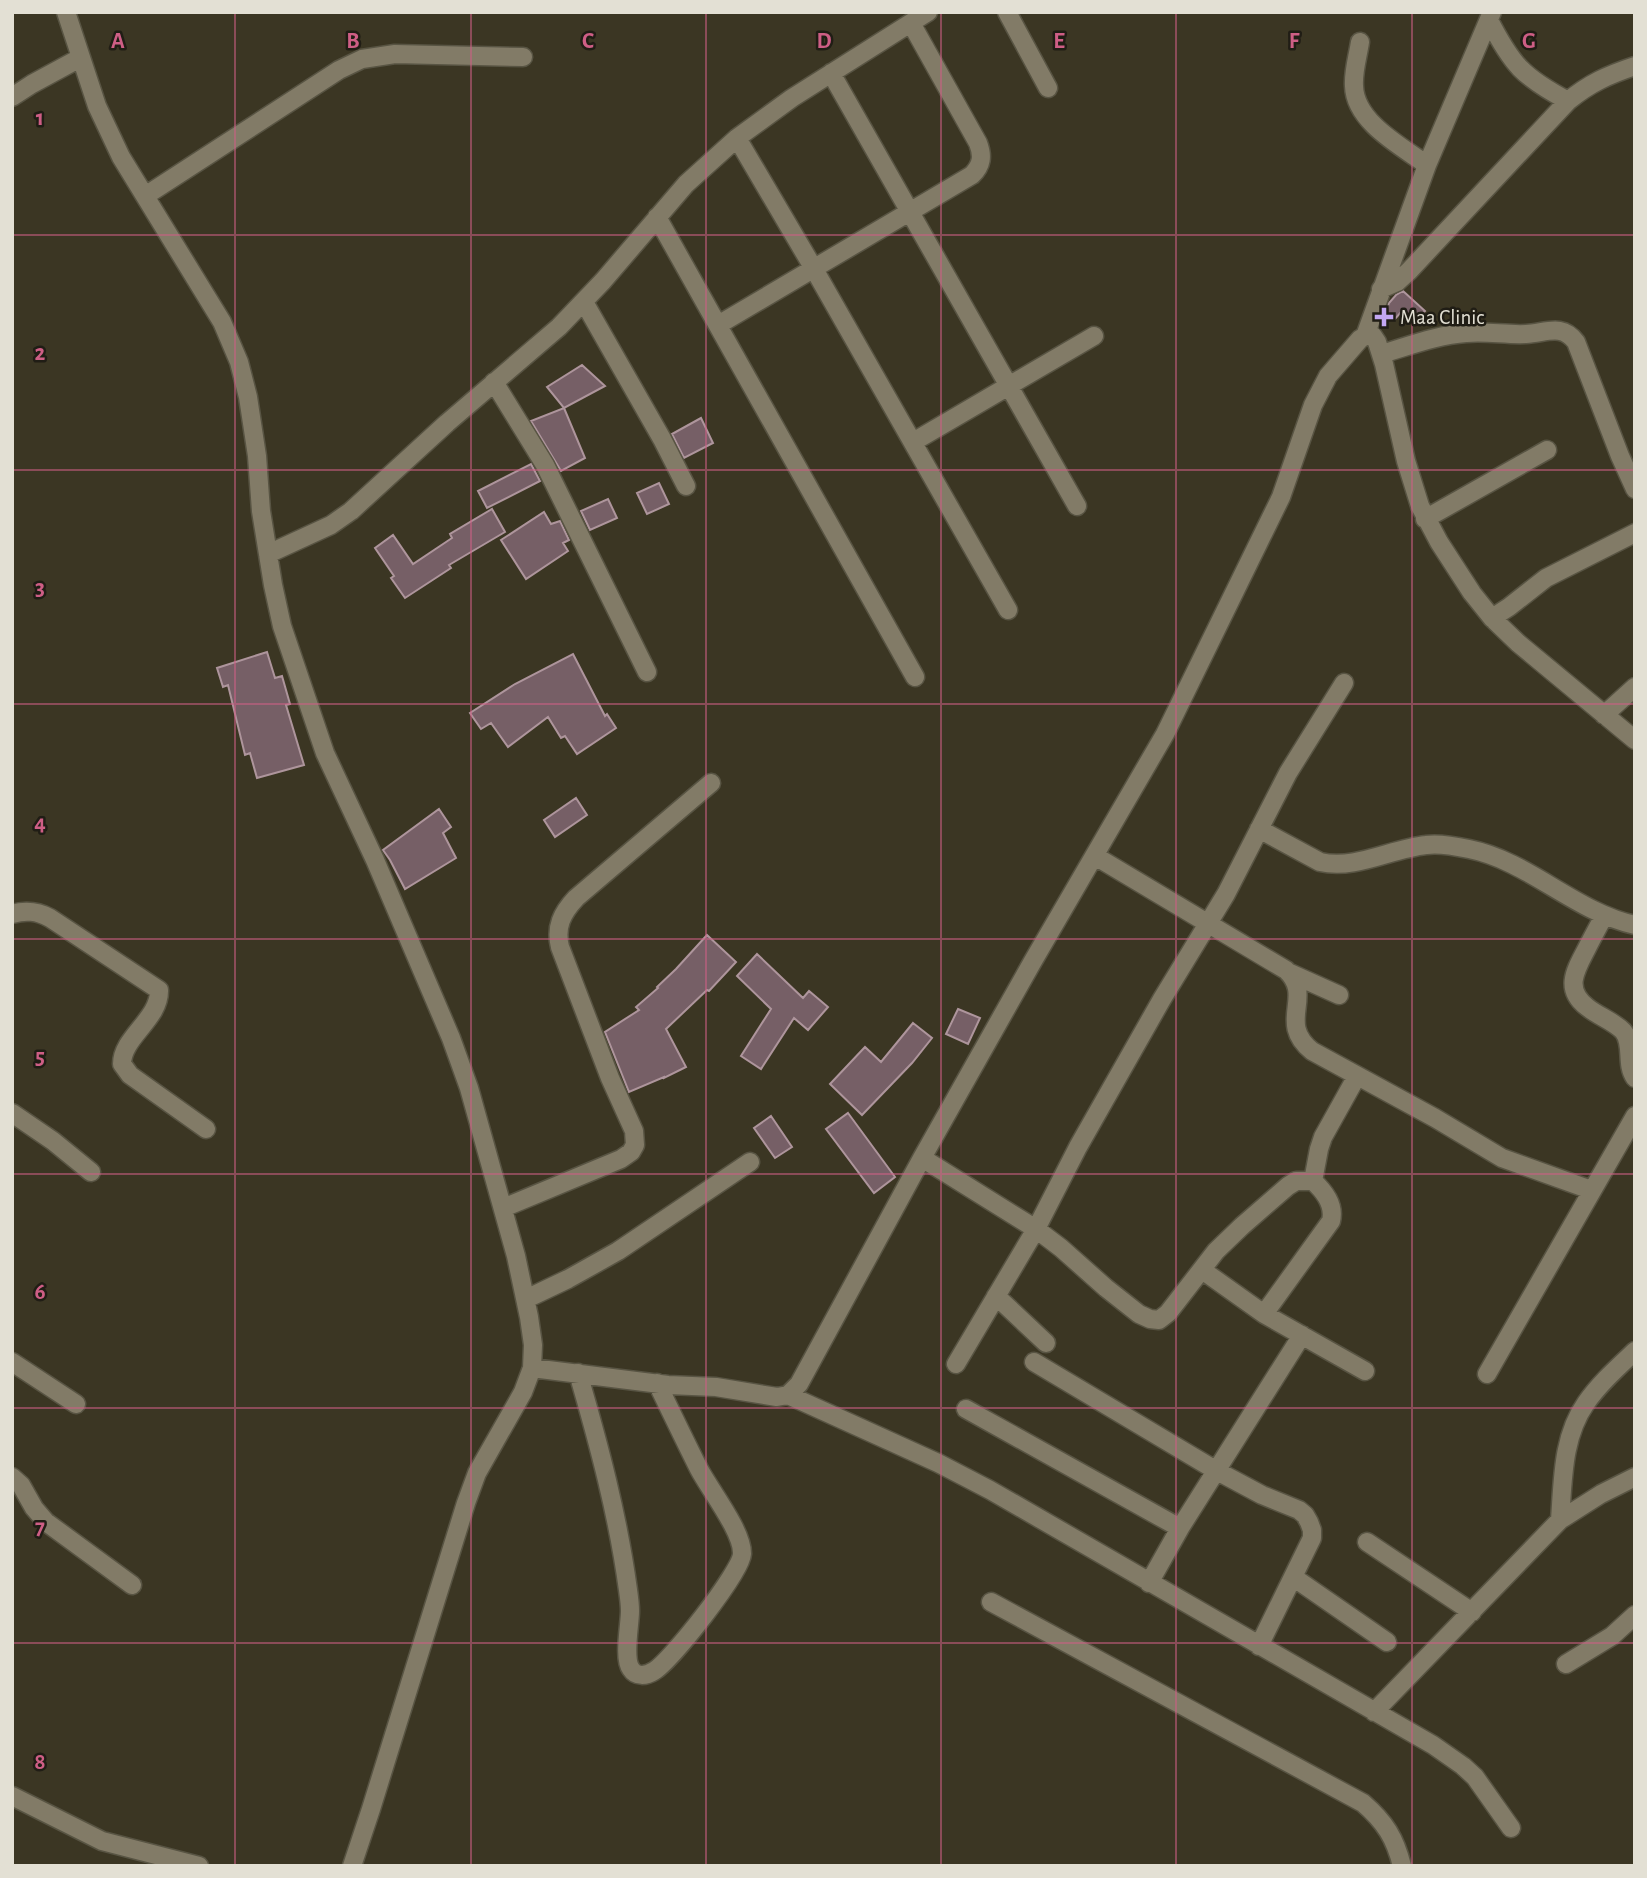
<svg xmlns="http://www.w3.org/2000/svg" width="1647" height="1878" viewBox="0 0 1647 1878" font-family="'Alegreya Sans',sans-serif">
<rect width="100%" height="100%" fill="#3b3623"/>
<path fill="#765f66" stroke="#ae959c" stroke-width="2" d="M1403 291 1425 311 1414 322 1402 311 1395 319 1386 312 1389 303 1396 295Z
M582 365 605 386 564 408 547 387Z
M564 408 585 458 561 471 531 421Z
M701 418 713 443 684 458 672 434Z
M531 464 540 481 487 508 478 491Z
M659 483 669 504 647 514 637 493Z
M608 499 617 518 590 530 581 511Z
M492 509 505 532 449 565 451 568 405 598 391 578 394 576 375 548 393 535 413 564 452 538 450 534Z
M544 512 551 524 560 521 569 540 563 543 568 551 526 579 501 540Z
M267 652 275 678 282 676 290 704 286 705 304 765 257 778 250 753 245 755 228 685 223 687 217 668Z
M573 654 605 716 607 714 616 728 577 754 565 736 561 738 548 717 508 747 491 723 481 729 470 713 515 684Z
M576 798 587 815 555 837 544 820Z
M439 809 451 827 443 833 456 858 405 889 390 860 383 850Z
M707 935 736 962 709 991 707 990 666 1029 686 1067 664 1078V1077L629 1092 605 1032 639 1010 636 1007 658 988 657 987 676 969Z
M757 954 803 998 809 991 828 1007 808 1030 794 1018 761 1069 741 1056 771 1009 737 976Z
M958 1009 980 1018 968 1044 946 1034Z
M913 1023 932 1038 912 1063 862 1115 830 1084 865 1047 881 1062Z
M848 1113 895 1177 874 1193 826 1129Z
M771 1116 792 1147 775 1158 754 1128Z"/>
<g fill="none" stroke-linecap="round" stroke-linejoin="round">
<g stroke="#585443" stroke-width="21">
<path id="minor" d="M66 12 97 106 121 157 222 322 239 362 248 397 257 456 261 511 273 585 282 626 325 753 375 860 451 1038 469 1088 516 1256 529 1317 533 1345 532 1368 523 1392 477 1473 466 1503 371 1809 352 1866
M1007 12 1048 88
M1489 20C1512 65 1523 77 1568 101
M1360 42C1358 56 1353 71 1354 86 1355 122 1401 146 1427 165
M831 73 1077 506
M12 97 32 84 80 58
M737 138 814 269 1008 610
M145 196 339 70 362 59 395 54 523 57
M657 217 915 677
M1381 289 1397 282 1409 271 1568 101C1590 83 1608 75 1635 66
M584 302 662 439 686 486
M718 325 972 175C982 165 983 156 978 143L911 23
M1365 336 1427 165 1492 12
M1381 354C1409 346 1437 335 1466 333 1486 331 1506 335 1526 334 1546 333 1562 323 1576 342L1620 456 1635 489
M494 382 545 465 647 672
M913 442 1094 336
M1425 519 1547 450
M268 554 331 525 351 511 447 423 559 327 603 281 686 184 737 138 792 98 928 12
M1492 618 1509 607 1546 578 1635 533
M1604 715 1635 687
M1259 829 1320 862C1356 870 1390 849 1426 845 1439 843 1455 846 1469 849 1529 861 1575 912 1635 925
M1095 856 1286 970C1315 997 1276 1022 1312 1051L1435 1118 1502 1158 1591 1190
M12 914C26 910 37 911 50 918L159 990C160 1019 122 1037 122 1064L130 1075 206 1129
M1604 916C1598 927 1592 938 1586 950 1575 971 1564 989 1587 1007 1598 1016 1613 1021 1623 1031 1634 1044 1625 1064 1635 1078
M1290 973 1339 995
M12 1113 53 1141 91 1172
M922 1158 1036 1229 1061 1248 1106 1288 1139 1314 1150 1319 1159 1320 1168 1313 1216 1251 1242 1226 1288 1186 1296 1181H1313C1324 1191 1335 1205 1331 1221L1264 1314
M1313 1181 1319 1149 1323 1137 1357 1076
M503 1208 621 1159 631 1152 635 1145 634 1131 610 1078 560 947C555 927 562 913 576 898L711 783
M1202 1270 1264 1314 1365 1371
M996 1296 1046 1343
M526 1299 568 1279 618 1251 750 1162
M12 1362 76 1404
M1034 1362 1217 1471 1262 1495 1299 1510 1305 1515 1309 1522 1312 1530V1538L1259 1646
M956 1364 1036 1229 1078 1147 1162 999 1226 894 1288 773 1344 683
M532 1368 668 1385 716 1387 777 1397 788 1395 799 1384 922 1158 1033 961 1165 734 1281 497 1313 405 1328 376 1360 339 1365 336H1373L1377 342 1384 364 1406 461 1420 506 1439 542 1472 593 1492 618 1518 643 1635 740
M578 1373C599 1445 618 1516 628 1590 629 1597 630 1604 630 1611 630 1625 623 1658 631 1669 636 1677 646 1676 654 1671 671 1661 741 1572 742 1554 743 1532 710 1490 699 1469 685 1441 671 1412 657 1383
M1487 1374 1635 1116
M788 1395 938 1463 990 1490 1433 1745 1463 1766 1475 1777 1511 1828
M966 1409 1180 1528
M12 1477 21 1485 34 1508 46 1522 132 1585
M1560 1520C1563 1481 1562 1437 1586 1403 1599 1384 1618 1367 1635 1351
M1367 1542 1472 1612
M1293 1577 1387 1642
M1149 1583 1180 1528 1302 1335
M991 1602 1363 1803C1385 1822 1395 1838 1402 1866
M1566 1664 1612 1636 1635 1615
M1374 1712 1560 1520 1601 1494 1635 1477
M12 1796 102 1841 199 1866"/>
</g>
<use href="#minor" stroke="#827b67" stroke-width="18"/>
</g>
<path fill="none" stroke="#ce5e85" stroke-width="2" stroke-opacity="0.55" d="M235 12V1866M471 12V1866M706 12V1866M941 12V1866M1176 12V1866M1412 12V1866M12 235H1635M12 470H1635M12 704H1635M12 939H1635M12 1174H1635M12 1408H1635M12 1643H1635"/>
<path fill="#c3a7f2" stroke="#201d15" stroke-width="2.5" d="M1380.5 306.5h7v7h7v7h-7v7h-7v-7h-7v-7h7z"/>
<g text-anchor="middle" stroke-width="5" stroke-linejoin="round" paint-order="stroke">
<g font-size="21" fill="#e3e0d4" stroke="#201d15" text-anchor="start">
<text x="1400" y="324">Maa Clinic</text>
</g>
</g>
<g font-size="23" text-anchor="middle" font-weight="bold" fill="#ce5e85" stroke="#201d15" stroke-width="5" stroke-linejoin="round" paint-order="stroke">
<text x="118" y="48">A</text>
<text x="353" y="48">B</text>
<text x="588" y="48">C</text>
<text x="824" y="48">D</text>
<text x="1059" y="48">E</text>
<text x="1294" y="48">F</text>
<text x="1529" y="48">G</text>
<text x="40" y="125">1</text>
<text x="40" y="360">2</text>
<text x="40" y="595">3</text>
<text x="40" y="830">4</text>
<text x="40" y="1064">5</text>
<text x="40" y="1299">6</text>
<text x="40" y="1534">7</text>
<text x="40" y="1769">8</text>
</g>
<rect width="1647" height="1878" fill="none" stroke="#e3e0d4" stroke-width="28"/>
</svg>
